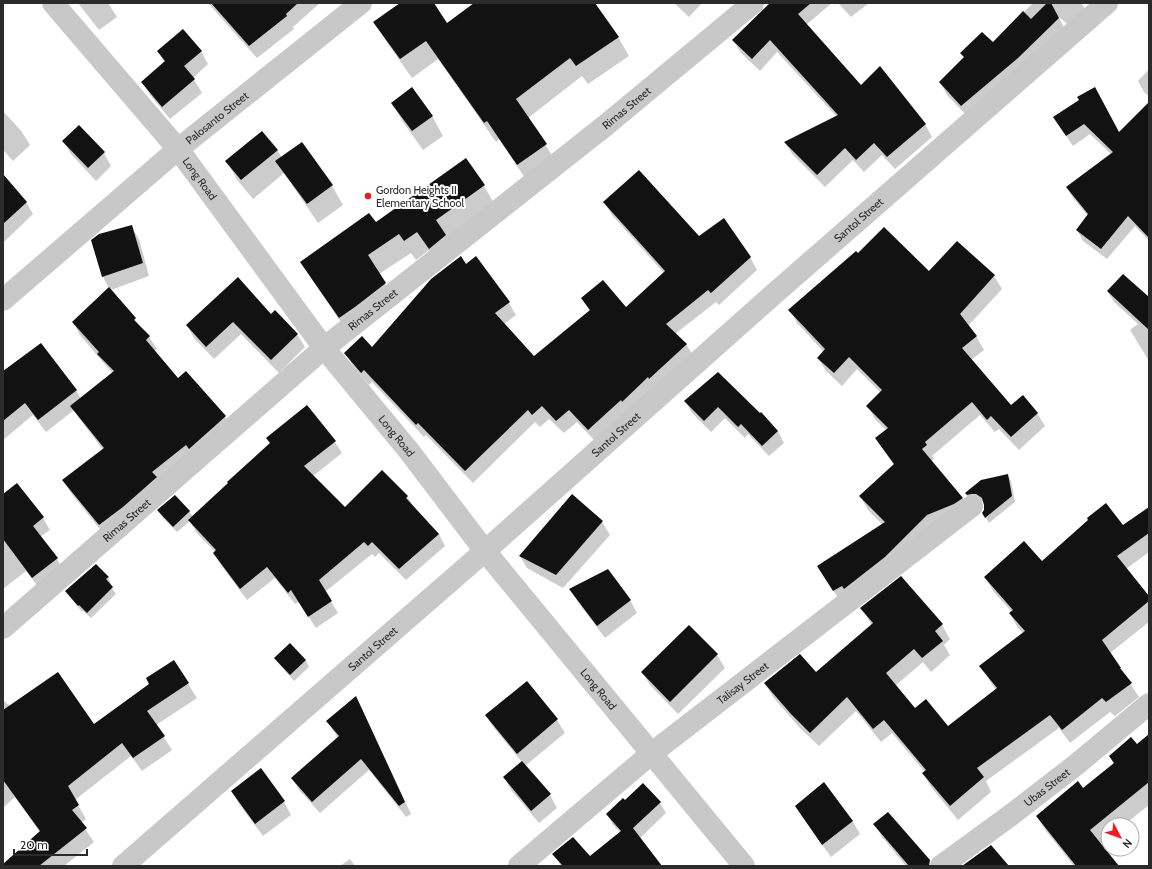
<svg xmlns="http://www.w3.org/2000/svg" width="1152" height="869" viewBox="0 0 1152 869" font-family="Cabin,sans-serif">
<rect width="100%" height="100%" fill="#fff"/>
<path fill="#0003" d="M78 3H108L117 17 99 30Z
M208 3H320L293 27 294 29 257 58Z
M402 3H432L447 24 476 3H594L618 37 629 56 588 84 582 76 528 118 557 163 529 184 499 139 496 142 438 59 412 78 386 41 375 22Z
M674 3H702L689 17Z
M771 3H832L806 25 861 86 925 124 932 137 895 169 882 155 864 172 853 160 825 187 793 155 785 143 837 117 777 52 760 71 741 53 733 40Z
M838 3H869L851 17Z
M1033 3H1081L1092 19 1076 32 1058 16 1066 31 969 118 947 95 940 82 964 58 961 53 993 43Z
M158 51H201L208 64 193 78 202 93 170 119 150 95 143 82 165 63Z
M1149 69V96L1144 92 1138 81Z
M1080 100 1119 133 1149 103V241L1135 226 1107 259 1083 241 1077 230 1088 216 1073 198 1067 188 1112 155 1090 134 1073 146 1061 128Z
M392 103 432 116 443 136 423 150 403 122Z
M3 111 22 132 30 145 13 161 3 150Z
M79 127 104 153 111 166 96 181 71 154 63 141Z
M302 143 332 186 343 205 318 223 284 173 253 199 238 181 227 161 277 150 282 158Z
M465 160 484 186 495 205 441 267 429 250 416 260 411 253 379 274 396 303 351 337 313 281 302 262 376 223Z
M3 175 26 202 33 214 3 243Z
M604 202 750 257 757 270 719 305 716 302 675 334 686 344 694 357 596 442 577 422 564 433 549 419 540 427 535 422 473 483 426 435 424 437 372 382 369 385 353 366 345 353 372 348 466 265 509 303 516 315 504 324 534 357 590 312 582 298 626 308 664 273 612 215Z
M131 226 139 239 149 276 111 290 135 319 139 326 149 337 157 349 154 351 178 379 186 372 225 417 233 430 106 537 71 493 63 480 103 450 79 418 74 410 46 432 33 415 3 440V372L76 390 81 399 113 374 80 335 73 322 109 288 103 277 93 241Z
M957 242 994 276 1002 289 968 326 976 336 984 350 971 360 1011 407 1037 413 1045 426 1019 450 999 429 995 432 980 415 932 456 934 459 931 461 962 498 969 511 842 604 826 579 883 525 868 510 860 496 894 465 876 438 886 430 875 419 868 406 881 393 857 369 842 386 826 371 818 358 824 352 797 323 790 310 858 254 929 273Z
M1108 292 1149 298V361L1130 330 1138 324 1114 302Z
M271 316 297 334 305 347 279 373 241 334 214 359 194 338 187 325Z
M718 373 778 431 784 443 769 456 748 434 745 438 725 418 711 432 692 413 686 402Z
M335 442 342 453 313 476 345 508 407 496 414 508 439 534 445 546 406 580 379 553 375 557 372 554 325 592 338 613 316 628 299 602 295 604 275 578 247 600 221 565 214 553 215 552 196 532 190 521 177 532 162 517 158 510 189 511 193 517Z
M1007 475 1011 481 1015 502 989 523 983 513 985 511V503L981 500 969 499 966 493Z
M17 485 43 518 50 530 40 537 57 559 64 571 40 589 26 571 3 589V496Z
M602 522 610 535 563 588 527 568 520 556Z
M1149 522V552L1126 569 1149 597V622L1110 653 1139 697 1115 716 1110 712 1070 743 1059 728 986 781 991 792 958 820 931 787 923 773 925 772 892 733 881 742 856 711 819 746 800 728 773 697 765 683 816 674 872 626 862 608 942 625 950 639 944 645 950 655 931 672 923 662 895 686 915 710 948 728 996 690 989 680 981 666 1023 633 1018 628 1010 614 1012 612 993 591 985 577 1042 563 1123 526Z
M108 578 111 584 110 585 116 594 91 618 83 611 82 612 66 591Z
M570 589 630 600 637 613 605 638 578 602Z
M689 626 717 655 725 668 678 714 650 685 642 672Z
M290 644 306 661 309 667 294 681 279 664 276 658Z
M174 662 197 698 156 725 172 750 142 771 131 756 75 800 86 819 81 823 94 842 64 866H3L40 832 15 797 3 808V700L10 706 93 725 150 684Z
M526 682 557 720 565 733 525 766 550 795 557 808 539 823 511 790 504 777 522 762 494 728 486 716Z
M356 698 362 709 411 814 406 817 369 770 320 813 299 790 292 778 338 738 327 721Z
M1149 735V805L1124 825H1108V837L1100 844 1118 866H1074L1046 831 1037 816 1083 789 1114 764 1110 756 1137 745Z
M261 770 284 802 291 815 263 836 239 804 232 791Z
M643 784 660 803 666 813 640 838 661 866H561L554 854 590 857 620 832 613 825 607 814 624 802Z
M824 784 853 822 860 834 831 857 804 819 796 807Z
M875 824 926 866H906L882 837Z
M350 859 355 866H340Z"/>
<path fill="#121212" d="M211 3H298L286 14 287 16 249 46Z
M400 3H434L447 23 474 3H595L619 37 576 66 570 58 516 99 547 144 517 165 487 121 484 123 426 41 400 59 373 22Z
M770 3H811L798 14 861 85 880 66 926 124 887 157 874 143 856 160 845 148 817 175 784 142 838 115 770 40 752 59 732 40Z
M1047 3H1051L1059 18 1018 58 961 106 939 82 964 57 960 53 982 32 993 42 1023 11 1031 19Z
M183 29 202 51 184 66 195 79 162 107 141 82 165 61 157 51Z
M412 87 433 116 412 131 391 103Z
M1095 87 1119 132 1149 102V238L1128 216 1101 249 1076 230 1088 214 1066 187 1113 152 1084 124 1066 136 1053 117 1079 100 1077 97Z
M79 125 105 152 88 168 62 141Z
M262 131 278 150 241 180 225 161Z
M302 142 333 185 307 204 275 161Z
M466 158 485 185 436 220 446 235 429 249 417 232 404 241 399 234 368 255 386 283 355 307 339 318 300 262 369 213 376 222Z
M639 170 699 236 724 218 751 257 711 293 708 290 666 324 687 344 649 379 648 377 622 402 621 400 588 430 569 410 556 421 542 406 532 415 528 410 465 471 418 423 416 425 364 370 361 373 344 353 362 336 372 347 431 279 461 256 466 264 476 256 510 302 495 313 534 356 590 310 581 298 603 280 626 307 665 271 603 202Z
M3 174 27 202 3 224Z
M132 225 143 263 102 277 91 240 99 234Z
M884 227 929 271 957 241 995 275 960 314 977 336 962 348 1011 405 1023 395 1038 413 1011 437 991 416 987 420 972 402 925 442 927 445 922 449 963 498 954 504 927 515 885 557 844 589 842 586 833 591 817 566 885 522 859 496 894 464 875 438 888 428 866 406 882 390 849 357 834 373 817 358 825 349 788 310 856 251 858 253Z
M1123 274 1149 297V330L1107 291Z
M238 277 271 314 275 310 298 334 271 360 233 322 206 347 186 325Z
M109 287 136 318 134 320 150 336 146 340 178 378 186 371 226 416 189 449 186 445 152 472 157 477 123 507 99 525 62 480 104 448 70 406 114 371 97 354 99 352 72 322Z
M41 343 77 390 38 420 25 403 3 421V371Z
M718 372 760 413 761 412 778 431 762 446 741 424 738 427 718 407 704 421 684 401Z
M307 405 336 441 304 466 345 507 382 470 408 496 406 498 439 534 399 569 372 542 368 546 364 542 319 580 332 601 308 617 291 590 288 593 267 567 240 589 213 553 216 550 188 520 228 483 227 482 270 443 266 438Z
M1008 474 1012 496 985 518 982 513 984 510V505L982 498 976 494H971L967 495 965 493 981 480Z
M17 483 44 517 33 526 58 558 32 578 3 539V494Z
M572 494 603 521 556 575 519 556Z
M175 495 190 511 173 527 157 510Z
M1106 503 1123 525 1149 507V533L1117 556 1149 596V601L1102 640 1121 668H1120L1132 683 1106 702 1102 698 1062 730 1050 715 977 768 984 777 950 806 922 773 926 770 884 720 873 729 847 697 810 733 791 714 764 683 800 654 816 672 873 623 860 608 901 576 943 624 935 631 943 641 922 658 914 649 886 673 915 708 926 699 948 726 997 688 979 666 1025 631 1009 613 1013 610 984 577 1024 541 1042 561 1088 520 1087 518Z
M96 564 109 577 106 579 113 587 87 613 79 605 78 606 65 591Z
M608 569 631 600 597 626 569 589Z
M689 625 718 654 670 702 641 672Z
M290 643 306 660 290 675 274 658Z
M174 660 189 683 147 711 165 736 133 758 122 743 68 786 79 805 72 810 87 828 39 866H3V864L40 831 3 780V710L58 672 94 724 149 684 146 678Z
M527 681 558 719 517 754 485 715Z
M356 696 405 802 399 806 361 759 312 802 291 778 339 736 326 721Z
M1149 734V782L1090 830 1119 866H1076L1036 816 1078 781 1083 788 1114 763 1109 756 1131 737 1137 744Z
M522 761 551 794 531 811 503 777Z
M261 768 285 801 255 824 231 791Z
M824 782 853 821 822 845 795 806Z
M643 783 661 802 633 828 662 866H563L552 854 573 837 590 856 621 831 606 814 623 798 625 800Z
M888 812 930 860 929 866H909L873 824Z
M991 845 1009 866H962Z"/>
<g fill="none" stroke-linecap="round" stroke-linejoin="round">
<g stroke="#c8c8c8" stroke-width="22">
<path id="s1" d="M53 3 178 149 324 348 409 451 485 551 744 866"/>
<path id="s2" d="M3 300 178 149 361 3"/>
<path id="s3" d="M3 628 324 348 606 125 753 3"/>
<path id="s4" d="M123 866 485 551 775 293 1107 3"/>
<path id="s5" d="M519 866 652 753 972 506"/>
<path id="s6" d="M941 866 1011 815 1077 764 1149 704"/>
</g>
</g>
<circle fill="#f61a1f" stroke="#fff" stroke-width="1.5" cx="368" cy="196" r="4"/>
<g text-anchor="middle" stroke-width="4" stroke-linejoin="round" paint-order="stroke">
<g font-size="11" fill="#2b2b2b" stroke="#fff">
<text dy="4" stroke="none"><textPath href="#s3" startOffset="812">Rimas Street</textPath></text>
<text dy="4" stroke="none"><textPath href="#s2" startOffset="281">Palosanto Street</textPath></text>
<text dy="4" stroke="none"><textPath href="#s1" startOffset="229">Long Road</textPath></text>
<text dy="4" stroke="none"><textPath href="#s4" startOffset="979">Santol Street</textPath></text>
<text dy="4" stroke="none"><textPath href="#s3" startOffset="488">Rimas Street</textPath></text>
<text dy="4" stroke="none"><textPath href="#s4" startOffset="655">Santol Street</textPath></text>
<text dy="4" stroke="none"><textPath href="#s1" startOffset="553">Long Road</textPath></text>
<text dy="4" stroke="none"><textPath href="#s3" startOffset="164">Rimas Street</textPath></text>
<text dy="4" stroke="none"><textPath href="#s4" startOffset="331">Santol Street</textPath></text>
<text dy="4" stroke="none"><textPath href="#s5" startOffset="289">Talisay Street</textPath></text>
<text dy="4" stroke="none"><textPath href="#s1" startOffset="877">Long Road</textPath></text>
<text dy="4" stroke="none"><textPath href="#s6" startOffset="132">Ubas Street</textPath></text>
</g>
<g font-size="11" fill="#2b2b2b" stroke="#fff" text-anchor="start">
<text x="376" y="194">Gordon Heights II<tspan x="376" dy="13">Elementary School</tspan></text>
</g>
</g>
<rect width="1152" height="869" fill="none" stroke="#2b2b2b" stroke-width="8"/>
<g transform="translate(1120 837) rotate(131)"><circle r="19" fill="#ffffff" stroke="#aaaaaa"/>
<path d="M0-3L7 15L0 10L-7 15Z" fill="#f61a1f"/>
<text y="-6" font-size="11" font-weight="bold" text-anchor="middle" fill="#2b2b2b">N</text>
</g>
<path d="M14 849v6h73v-6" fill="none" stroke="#2b2b2b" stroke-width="2"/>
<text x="20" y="849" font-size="12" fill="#2b2b2b" stroke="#ffffff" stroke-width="3" paint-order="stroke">20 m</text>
</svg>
